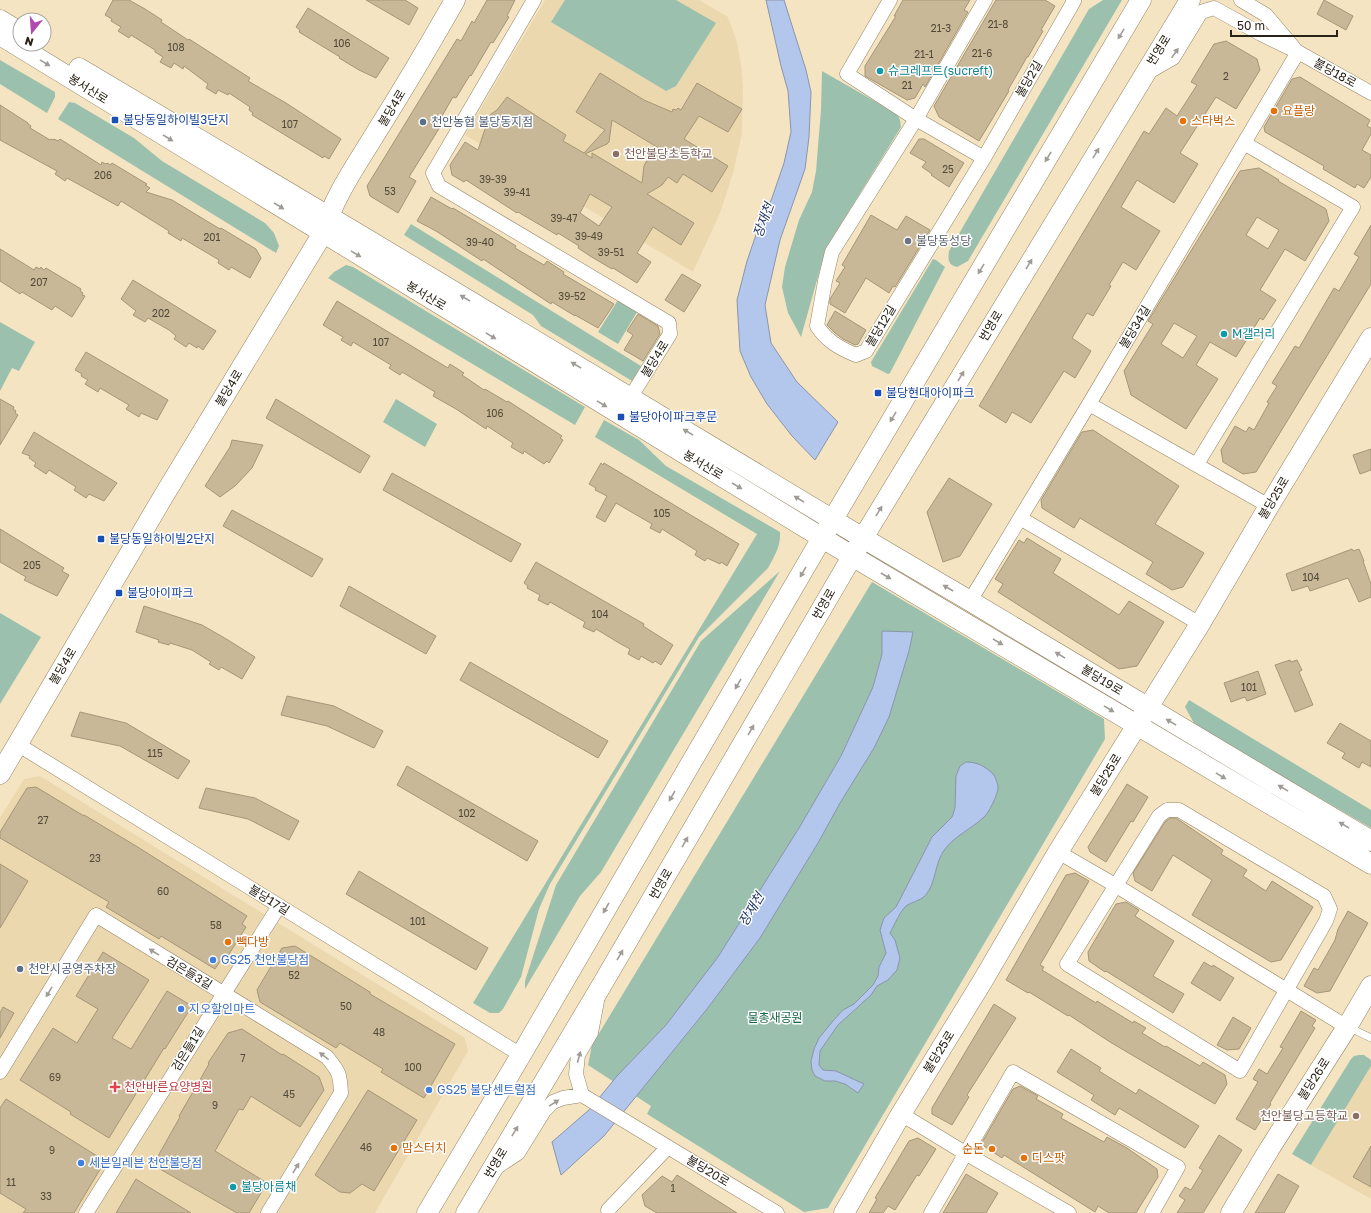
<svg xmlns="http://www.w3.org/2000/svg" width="1371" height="1213" viewBox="0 0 1371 1213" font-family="'Golos Text','Noto Sans KR',sans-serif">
<rect width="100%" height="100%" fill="#f4e4c2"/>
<path fill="#ecd8af" d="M545 0H699L728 17 737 42 741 65 743 87 742 134 733 173 720 213 693 272 465 135Z
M40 776 465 1038 468 1051 375 1213H0V818L24 779Z
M1371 1066V1199L1311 1165Z"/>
<path fill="#9bc1ae" d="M565 0H676L716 23 676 86 666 91 551 22Z
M1103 0H1122L968 261 957 267C948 265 948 260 949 251L1089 9Z
M0 60 55 92V97L47 113 0 84Z
M822 71 897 114 900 120 901 127 826 248 801 337 788 313 782 287 785 267 799 220 812 192 816 171 821 110Z
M69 102 75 103 134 138 162 161 265 223 274 233 279 246 276 253 58 119Z
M411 224 641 366 632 381 541 326 533 315 404 235Z
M933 259 936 260 945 267 890 373 888 374 872 366 871 362Z
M346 265 353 267 585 407 575 425 328 278 334 272Z
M618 300 637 312 618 344 598 332Z
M0 322 35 342 19 371 12 368 0 391Z
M396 399 437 424 425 447 383 422Z
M604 420 639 440 666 466 780 532C781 546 774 557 768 568L699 637 550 884 539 909 521 977 503 1009 499 1013H490L473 1003 757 534 595 437Z
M780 571 601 872 580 896 525 989V981L556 885 701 641Z
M872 582 1104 719 1105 739 828 1208 804 1212 647 1114 651 1106 588 1065 592 1045Z
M0 613 41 637 0 704Z
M1189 700 1371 810V828L1195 725 1185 707Z
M1359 1055H1364L1371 1060V1066L1311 1165 1292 1154 1351 1059 1354 1056Z"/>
<path fill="#b3c6ec" stroke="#8a95ac" d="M766 0H784L806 70 811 92 809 137 805 169 780 240 765 305 771 343 797 382 838 422 815 460 792 436 767 404 751 377 740 351 737 300 747 261 758 229 772 198 784 163 791 132 788 91 781 66Z
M882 631 913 632 909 651 889 717 874 748 840 803 818 843 760 938 707 1009 604 1136 561 1175 552 1142 590 1109 617 1076 666 1025 718 957 799 828 841 756 873 687 882 654Z
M966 762C977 762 985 766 993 774 995 776 998 784 998 788 998 794 988 815 983 818 971 829 956 835 945 849 934 863 937 882 925 896 920 901 911 902 906 906 899 913 895 924 890 933L895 940 900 958 897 970 888 980 877 986 871 995 838 1025 820 1051 819 1065 823 1070 836 1071 864 1084 858 1093 845 1084 835 1081H825L815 1076 812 1070 811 1061 814 1049 819 1038 832 1022 843 1010 854 1004 873 985 878 976 879 967 886 953 880 930 884 918 896 907 932 837 952 817 955 808 956 776 960 766Z"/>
<path fill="#c8b897" stroke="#a59676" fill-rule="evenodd" d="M113 0H129L145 9 162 20 161 22 188 40 189 39 250 78 248 81 286 103 341 139 329 159 324 156 323 158 252 115 253 113 249 110 250 107 229 93 228 95 218 90 216 94 206 88 208 84 184 66 183 69 174 63 171 68 160 62 163 57 155 52V50L131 35 129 38 118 31 121 27 111 21 112 19 105 15Z
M366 0H405L418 8 409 25Z
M487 0H515L507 16 509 17 493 43 491 42 471 76 470 75 456 98 453 97 442 116 444 117 439 126 440 127 409 177 416 181 398 213 370 196 367 186 457 39 461 41 472 21 474 23Z
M903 0H970L964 10 968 12 925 87 923 84 915 98 907 100 865 76V66L896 16H894Z
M996 0H1045L1055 6 1041 30 1043 31 1028 57H1027L1008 90 1009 91 979 141 939 117 934 106Z
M1324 0 1353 16 1346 30 1317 14Z
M308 8 389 58 376 78 359 70 339 58 340 57 299 32 300 30 296 27Z
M1226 41 1257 59 1260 70 1236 109 1216 97 1180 153 1198 164 1174 203 1137 180 1121 207 1160 231 1136 270 1123 262 1109 285 1111 286 1093 316 1087 313 1072 338 1091 351 1075 378 1064 371 1031 423 1012 412 1006 423 979 406 1144 131 1149 134 1166 108 1177 116 1197 85 1191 82 1214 44Z
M600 73 644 100 672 112 673 109 676 110 678 108 681 110 697 83 742 109 728 132 699 116 684 139 728 166 712 192 683 174 677 183 668 177 662 185 647 194 694 223 681 245 653 227 637 253 651 262 637 283 613 268 612 269 590 256 578 248 579 246 558 233 557 235 518 212 517 213 466 180 464 182 452 175 450 165 465 142 478 150 488 120 491 114 497 110 507 97 566 135 563 141 584 153 605 130 576 112ZM612 120 662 150 646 162 644 166 642 183 592 153V158L585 154 607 144 609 142ZM590 194 612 207 599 226 580 213Z
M1300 77 1370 120 1367 126 1371 128V134L1362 150 1371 155V177L1364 188 1357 184 1355 188 1323 169 1324 166 1265 132 1264 127 1292 79Z
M0 105 28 123V124L31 126 30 128 50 140 51 139 53 140 54 139 58 141 60 139 101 165 102 162 106 164 107 163 111 165 112 163 147 184 145 185 150 188 146 192 172 200 220 229 221 228 256 249 261 258 250 278 231 267 229 270 218 263 219 260 182 238 181 241 168 233 169 231 121 201 118 206 67 178 65 181 55 174 57 171 0 140Z
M919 139H924L964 163 949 187 931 175 932 174 922 167 926 162 910 153Z
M1259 168 1279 180 1278 181 1326 209 1329 221 1305 261 1285 249 1260 290 1276 300 1263 320 1260 318 1236 357 1210 342 1196 365 1218 379 1186 429 1131 395 1124 371 1153 324 1148 321 1240 171ZM1257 217 1279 230 1268 249 1246 235ZM1174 323 1197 336 1183 358 1161 344Z
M431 197 452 209 453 208 500 236 516 246 515 248 544 265 547 261 564 272 563 274 614 304 598 328 575 315V316L552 302 551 304 483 259 482 261 436 231 417 221Z
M871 215 897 230 906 216 930 230 895 287 893 286 889 293 866 278 845 313 830 304V299L840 283 836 281 845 267 842 265Z
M1371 225V284L1256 472 1243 474 1223 462 1221 450 1235 426 1246 432 1249 427 1254 430 1269 403 1267 402 1277 386 1272 383 1295 346 1299 348 1334 288 1339 291 1359 257 1354 254Z
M0 249 34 270 36 267 40 269 41 267 44 270 46 268 81 289 80 291 83 293 82 295 85 296 72 317 55 306 52 310 22 292 20 294 0 281Z
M682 274 701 285 684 312 665 300Z
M133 280 216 331 203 350 198 346 197 348 189 343 186 347 174 339 176 336 169 330 148 318 145 322 133 315 136 311 121 299Z
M337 301 448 368 450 364 464 373 462 375 484 390 485 389 507 402 508 401 562 436 560 438 563 440 549 463 547 461 544 464 524 451 523 454 511 447 513 443 487 426 486 429 456 409 433 396 435 392 402 372 400 375 389 368 391 365 353 342 351 346 341 340 343 337 323 325Z
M835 311 866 330 858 344 855 345 843 339 835 333 827 325Z
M638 314 658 326 660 334 643 361 624 350 633 335 627 331Z
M86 352 168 400 157 420 141 413 139 417 126 409 129 405 100 388 98 392 85 384 88 380 81 376 82 374 75 370Z
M0 399 14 407 13 409 16 411 15 413 18 415 0 445Z
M276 399 370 456 360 473 266 418Z
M1093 430 1179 486 1155 524 1204 553 1183 587 1172 590 1146 574 1153 562 1080 518 1074 528 1042 508 1041 500 1082 432Z
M34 432 117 483 104 501 89 494 86 498 74 490 76 487 49 470 46 474 34 466 36 463 29 458 30 456 22 453Z
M232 440 263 445 252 468 235 486 220 497 205 486 230 447Z
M1371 449V470L1360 474 1353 455Z
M601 463 603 465 604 463 739 544 727 566 721 562 720 564 707 558 705 561 695 555 697 551 662 529 660 533 650 528 652 524 616 503 605 522 596 517 607 496 595 490 596 488 589 484Z
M392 473 521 544 511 562 383 490Z
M949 478 992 504 960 556 943 562 927 512Z
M232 510 323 559 312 577 223 526Z
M0 529 64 568 62 571 69 575 57 596 24 580 26 577 0 562Z
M1027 538 1061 559 1053 573 1119 615 1129 601 1164 622 1137 666 1119 669 998 592 1003 584 995 579 1019 540 1024 543Z
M1352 549 1353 551 1359 549 1364 561H1363L1371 584V597L1359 602 1348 578 1310 591 1308 586 1292 591 1286 574Z
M536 562 644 624 643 626 673 645 661 665 655 661 653 663 641 656 639 660 628 654 630 649 619 643 596 629 594 632 583 627 585 622 550 602 548 605 538 600 540 595 527 588 528 586 524 583Z
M349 586 436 636 426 654 340 606Z
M144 606 202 625 228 640 255 657 242 679 221 667 219 670 209 664 211 662 192 650 170 643 169 645 158 642 159 640 136 632Z
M1290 660 1291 662 1297 660 1302 670 1299 672 1313 705 1295 712 1275 665Z
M470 662 608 741 598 758 460 680Z
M1258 671 1266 694 1247 701 1245 697 1231 702 1224 683Z
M287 696 334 706 383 731 374 748 327 726 281 715Z
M80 712 126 723 190 761 178 779 120 746 71 736Z
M1340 723 1371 741V767L1362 762 1359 768 1342 758 1345 753 1327 743Z
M407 766 538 841 527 861 397 785Z
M1127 784 1148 797 1133 822 1131 821 1106 862 1090 852 1088 847Z
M36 787 84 816V815L136 846 247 916 242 924 246 927 224 962 221 960 215 969 161 936 159 939 106 907 109 902 0 838V832L27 788Z
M206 788 255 798 299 821 289 840 248 819 199 808Z
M1170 818H1176L1223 850 1221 854 1247 870 1243 876 1266 891 1272 881 1313 907 1281 960 1271 962 1192 915 1212 880 1173 855 1152 891 1135 881 1133 873 1165 822Z
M0 864 28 881 0 928Z
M359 871 488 948 476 970 346 894Z
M1075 873 1089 881 1040 965 1044 967 1042 970 1096 1003 1097 1001 1133 1023 1134 1021 1146 1028 1142 1033 1165 1047 1166 1046 1200 1066 1203 1062 1225 1075 1227 1084 1215 1104 1110 1042 1069 1015 1068 1016 1029 992 1028 993 1006 980 1066 875Z
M1126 902 1139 910 1135 916 1174 941 1153 976 1184 994 1173 1013 1106 971 1105 972 1089 961 1088 952 1116 904Z
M1348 911 1368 923 1330 991 1317 993 1304 986 1314 968 1318 970 1335 940 1338 929Z
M295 946 370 992V994L455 1044 424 1098 381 1072 383 1069 340 1043 336 1048 260 1002 257 990 282 948Z
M103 952 149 980 112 1038 131 1049 167 991 192 1006 165 1049 164 1048 109 1138 70 1114 71 1112 20 1080 53 1028 77 1043 98 1009 76 996Z
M1204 962 1212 967 1213 965 1234 978 1220 1001 1191 983Z
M994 1004 1016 1018 967 1095 969 1097 952 1125 932 1114V1108Z
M3 1007 14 1013 0 1038V1013Z
M1301 1011 1316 1020 1312 1026 1315 1028 1270 1103 1271 1104 1255 1130 1236 1119 1258 1082 1253 1079 1259 1069 1267 1074 1283 1048 1280 1047Z
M1233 1017 1251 1028 1239 1049 1227 1050 1217 1045Z
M242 1029 282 1055 283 1054 319 1077 324 1090 300 1127 251 1096 243 1110 239 1109 215 1151 267 1183 249 1213H237L153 1165 180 1117 179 1116 209 1064 208 1063 228 1033Z
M1071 1049 1101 1068 1099 1071 1136 1094 1139 1089 1199 1126 1185 1148 1119 1108 1115 1115 1091 1100 1094 1095 1057 1072Z
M1020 1086 1038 1096 1036 1099 1063 1114 1061 1118 1104 1142 1107 1137 1127 1148 1157 1169 1158 1177 1136 1213H1109L1098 1206 1095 1212 1004 1155 1002 1158 981 1144 1013 1089Z
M368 1090 417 1120 374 1191 362 1184 350 1193 340 1192 315 1175Z
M6 1099 105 1161 74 1213H23L26 1209 0 1193V1108Z
M1219 1135 1242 1150 1203 1213H1177L1185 1200 1179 1196 1185 1187 1191 1190 1203 1170 1199 1168Z
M918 1138 936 1149 919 1176 917 1175 895 1210 888 1206 883 1213H869L877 1199 875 1198 909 1141Z
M1371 1146V1187L1353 1177Z
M966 1174 998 1193 986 1213H943Z
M1278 1174 1299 1186 1284 1213H1255Z
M677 1175 737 1213H657L645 1206 642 1195 662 1176 672 1182Z
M136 1179 147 1186 191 1213H116Z"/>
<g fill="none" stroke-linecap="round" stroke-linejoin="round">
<g stroke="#948566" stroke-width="8">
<path id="lane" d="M1348 1027 1371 1038"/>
</g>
<g stroke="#948566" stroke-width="15">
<path id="street" d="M534 0 433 173 439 186 669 323 670 334 625 406
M890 0 847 74 916 119 984 158
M985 0 916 119 832 252 825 281 817 326C827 341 839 348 856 355L866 351 984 158 1074 1 1073 0
M1241 0 1266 15 1294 48
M1147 73 1173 58 1201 12 1214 8 1261 34 1298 52 1371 93
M1089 404 1269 506
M1197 464 1353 207 1244 143
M1020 518 1200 624
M970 601 1089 404 1298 52
M17 744 521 1055
M1167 810H1179L1324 896 1330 909 1326 921 1240 1071 1067 964 1159 816Z
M1058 852 1115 885 1347 1027
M0 1072 96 915 327 1057C339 1072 340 1073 341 1093L268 1213
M582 1095 576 1074 578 1055 591 1033 597 1001
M901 1114 965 1153 1069 1213
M494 1169 518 1153 544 1111 553 1102 563 1098 582 1095 777 1213
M608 1210 668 1147
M86 1213 279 906
M931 1213 1013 1072 1178 1167 1152 1213"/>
</g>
<g stroke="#948566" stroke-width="21">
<path id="secondary" d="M0 20 20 32
M0 35 852 556 1371 864
M79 68 365 238 863 538 970 601 1371 841
M0 774 163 497 323 233C334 196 357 164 377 131 404 88 430 44 455 0
M427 1213 521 1055 833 519 1141 0
M466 1213 600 988 863 538 1190 0
M844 1213 901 1114 982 982 1058 852 1200 624 1269 506 1371 338
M1231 1213 1270 1148 1347 1027 1371 986"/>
</g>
<use href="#lane" stroke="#fff" stroke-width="7"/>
<use href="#street" stroke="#fff" stroke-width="14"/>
<use href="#secondary" stroke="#fff" stroke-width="20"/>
</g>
<defs><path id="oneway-solid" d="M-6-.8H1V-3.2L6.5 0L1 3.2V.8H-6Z"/></defs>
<g fill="#9f9c97">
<use href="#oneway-solid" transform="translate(1121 34) rotate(121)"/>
<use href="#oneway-solid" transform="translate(1175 53) rotate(-55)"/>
<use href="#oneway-solid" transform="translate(45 63) rotate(31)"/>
<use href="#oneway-solid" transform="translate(168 138) rotate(32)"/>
<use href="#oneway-solid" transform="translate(1096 153) rotate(-59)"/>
<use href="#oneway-solid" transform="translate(1048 157) rotate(121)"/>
<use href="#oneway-solid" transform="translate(279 206) rotate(32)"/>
<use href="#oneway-solid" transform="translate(356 254) rotate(31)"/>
<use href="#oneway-solid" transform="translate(1029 264) rotate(-59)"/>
<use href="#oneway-solid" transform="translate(981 269) rotate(121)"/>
<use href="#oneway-solid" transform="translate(465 298) rotate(-149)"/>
<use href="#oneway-solid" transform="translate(491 336) rotate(31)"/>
<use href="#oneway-solid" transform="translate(576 365) rotate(-149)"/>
<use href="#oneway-solid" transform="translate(961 376) rotate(-59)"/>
<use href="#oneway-solid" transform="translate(602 404) rotate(31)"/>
<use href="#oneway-solid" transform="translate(893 417) rotate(121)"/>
<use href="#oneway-solid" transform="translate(688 432) rotate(-149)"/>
<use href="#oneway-solid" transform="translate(737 486) rotate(31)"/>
<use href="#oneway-solid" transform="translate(799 499) rotate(-149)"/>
<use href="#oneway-solid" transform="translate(879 511) rotate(-59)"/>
<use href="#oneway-solid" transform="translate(803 572) rotate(120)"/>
<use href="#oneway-solid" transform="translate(886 576) rotate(30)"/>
<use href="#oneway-solid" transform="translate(948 588) rotate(-150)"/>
<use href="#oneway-solid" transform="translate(998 642) rotate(31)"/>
<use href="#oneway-solid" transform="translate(1060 655) rotate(-149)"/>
<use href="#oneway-solid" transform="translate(738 684) rotate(120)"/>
<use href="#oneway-solid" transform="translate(1109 709) rotate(31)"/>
<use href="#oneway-solid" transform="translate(1171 722) rotate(-149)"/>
<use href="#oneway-solid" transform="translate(751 730) rotate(-60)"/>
<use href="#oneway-solid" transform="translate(1221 776) rotate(31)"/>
<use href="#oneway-solid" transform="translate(1283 788) rotate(-149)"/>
<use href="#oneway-solid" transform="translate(672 796) rotate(120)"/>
<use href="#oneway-solid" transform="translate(1344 825) rotate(-149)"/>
<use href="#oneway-solid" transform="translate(685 842) rotate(-60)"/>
<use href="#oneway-solid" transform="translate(606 908) rotate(120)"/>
<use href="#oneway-solid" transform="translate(154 952) rotate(-148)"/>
<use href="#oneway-solid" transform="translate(620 955) rotate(-60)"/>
<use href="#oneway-solid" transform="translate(49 992) rotate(121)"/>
<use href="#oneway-solid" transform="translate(324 1056) rotate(-142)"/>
<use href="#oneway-solid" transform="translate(579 1057) rotate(-75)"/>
<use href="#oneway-solid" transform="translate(554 1103) rotate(-32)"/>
<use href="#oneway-solid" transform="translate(515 1131) rotate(-59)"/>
<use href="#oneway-solid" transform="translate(296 1168) rotate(-59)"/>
</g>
<g fill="#0f9aa8" stroke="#fff" stroke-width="1.5">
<circle cx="880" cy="71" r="4"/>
<circle cx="1224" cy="334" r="4"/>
<circle cx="233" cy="1187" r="4"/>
</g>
<g fill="#e8710a" stroke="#fff" stroke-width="1.5">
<circle cx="1274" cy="111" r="4"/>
<circle cx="1183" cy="121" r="4"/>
<circle cx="228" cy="942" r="4"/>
<circle cx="394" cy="1148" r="4"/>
<circle cx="992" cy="1149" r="4"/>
<circle cx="1024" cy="1158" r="4"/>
</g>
<g fill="#1a4fb4" stroke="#fff" stroke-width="1.5">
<rect x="111" y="116" width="8" height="8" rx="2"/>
<rect x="874" y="389" width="8" height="8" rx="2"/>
<rect x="617" y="413" width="8" height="8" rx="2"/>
<rect x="97" y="535" width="8" height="8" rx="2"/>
<rect x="115" y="589" width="8" height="8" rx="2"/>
</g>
<g fill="#5c6f8a" stroke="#fff" stroke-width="1.5">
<circle cx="423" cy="122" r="4"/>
<circle cx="20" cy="969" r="4"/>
</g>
<g fill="#8d6e63" stroke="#fff" stroke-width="1.5">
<circle cx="616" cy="154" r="4"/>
<circle cx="1356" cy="1116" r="4"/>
</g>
<circle fill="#6b7280" stroke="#fff" stroke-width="1.5" cx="908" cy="241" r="4"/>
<g fill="#3f7fe0" stroke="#fff" stroke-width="1.5">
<circle cx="213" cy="960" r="4"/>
<circle cx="181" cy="1009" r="4"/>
<circle cx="429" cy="1090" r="4"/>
<circle cx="81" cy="1163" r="4"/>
</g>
<path fill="#e0444e" stroke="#fff" stroke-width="1.5" d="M113 1081h4v4h4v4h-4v4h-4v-4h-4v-4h4z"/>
<g text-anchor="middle" stroke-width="3" stroke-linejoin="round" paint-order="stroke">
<g font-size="10" fill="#514837">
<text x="998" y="28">21-8</text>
<text x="941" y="32">21-3</text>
<text x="342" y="47">106</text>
<text x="176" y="51">108</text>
<text x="982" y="57">21-6</text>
<text x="924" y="58">21-1</text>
<text x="1226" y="80">2</text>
<text x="907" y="89">21</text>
<text x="290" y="128">107</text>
<text x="948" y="173">25</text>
<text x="103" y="179">206</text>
<text x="493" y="183">39-39</text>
<text x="390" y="195">53</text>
<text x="517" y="196">39-41</text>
<text x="564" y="222">39-47</text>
<text x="589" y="240">39-49</text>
<text x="212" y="241">201</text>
<text x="480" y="246">39-40</text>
<text x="611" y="256">39-51</text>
<text x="39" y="286">207</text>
<text x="572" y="300">39-52</text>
<text x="161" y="317">202</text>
<text x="381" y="346">107</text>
<text x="495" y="417">106</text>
<text x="662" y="517">105</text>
<text x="32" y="569">205</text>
<text x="1311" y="581">104</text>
<text x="600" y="618">104</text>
<text x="1249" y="691">101</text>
<text x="155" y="757">115</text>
<text x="467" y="817">102</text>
<text x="43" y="824">27</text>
<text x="95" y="862">23</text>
<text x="163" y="895">60</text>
<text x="418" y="925">101</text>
<text x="216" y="929">58</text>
<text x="294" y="979">52</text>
<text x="346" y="1010">50</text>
<text x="379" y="1036">48</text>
<text x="243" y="1062">7</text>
<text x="413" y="1071">100</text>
<text x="55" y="1081">69</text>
<text x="289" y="1098">45</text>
<text x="215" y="1109">9</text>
<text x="366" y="1151">46</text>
<text x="52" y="1154">9</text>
<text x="11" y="1186">11</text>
<text x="673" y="1192">1</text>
<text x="46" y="1200">33</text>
</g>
<g font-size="12" fill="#292317" stroke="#fff">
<text transform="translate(1159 50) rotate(-58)" y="4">번영로</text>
<text transform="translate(1335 73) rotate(29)" y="4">불당18로</text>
<text transform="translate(1029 79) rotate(-60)" y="4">불당2길</text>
<text transform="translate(88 89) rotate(32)" y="4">봉서산로</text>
<text transform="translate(392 108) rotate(-59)" y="4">불당4로</text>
<text transform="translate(426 296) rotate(31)" y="4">봉서산로</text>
<text transform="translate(881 326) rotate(-59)" y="4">불당12길</text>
<text transform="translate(991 326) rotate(-59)" y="4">번영로</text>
<text transform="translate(1135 327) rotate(-59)" y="4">불당34길</text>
<text transform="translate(655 359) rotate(-58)" y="4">불당4로</text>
<text transform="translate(229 388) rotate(-59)" y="4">불당4로</text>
<text transform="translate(703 465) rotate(31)" y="4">봉서산로</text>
<text transform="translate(1274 498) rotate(-59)" y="4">불당25로</text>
<text transform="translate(824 604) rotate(-60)" y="4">번영로</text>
<text transform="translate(63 666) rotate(-59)" y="4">불당4로</text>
<text transform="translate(1102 680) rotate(31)" y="4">불당19로</text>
<text transform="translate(1106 775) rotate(-58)" y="4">불당25로</text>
<text transform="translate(661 884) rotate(-60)" y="4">번영로</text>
<text transform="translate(269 900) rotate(32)" y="4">불당17길</text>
<text transform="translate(189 973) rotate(31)" y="4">검은들3길</text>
<text transform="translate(188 1049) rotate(-58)" y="4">검은들1길</text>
<text transform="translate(939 1052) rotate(-58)" y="4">불당25로</text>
<text transform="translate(1314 1079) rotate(-57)" y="4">불당26로</text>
<text transform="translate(496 1163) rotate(-59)" y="4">번영로</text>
<text transform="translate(708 1171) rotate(31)" y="4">불당20로</text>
</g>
<g font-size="12" fill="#0d838f" stroke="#fff" text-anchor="start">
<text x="888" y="75">슈크레프트(sucreft)</text>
<text x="1232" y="338">M갤러리</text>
<text x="241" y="1191">불당아름채</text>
</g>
<g font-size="12" fill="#c56008" stroke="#fff" text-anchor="start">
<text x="1282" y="115">요플랑</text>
<text x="1191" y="125">스타벅스</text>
<text x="236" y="946">빽다방</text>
<text x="402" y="1152">맘스터치</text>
<text x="984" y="1153" text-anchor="end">순돈</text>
<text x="1032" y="1162">디스팟</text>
</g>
<g font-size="12" fill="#164399" stroke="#fff" text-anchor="start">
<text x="123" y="124">불당동일하이빌3단지</text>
<text x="886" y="397">불당현대아이파크</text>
<text x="629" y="421">불당아이파크후문</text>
<text x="109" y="543">불당동일하이빌2단지</text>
<text x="127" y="597">불당아이파크</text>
</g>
<g font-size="12" fill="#4e5e75" stroke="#fff" text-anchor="start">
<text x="431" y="126">천안농협 불당동지점</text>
<text x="28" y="973">천안시공영주차장</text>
</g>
<g font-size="12" fill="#785e54" stroke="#fff" text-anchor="start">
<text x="624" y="158">천안불당초등학교</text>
<text x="1348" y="1120" text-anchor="end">천안불당고등학교</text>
</g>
<g font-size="12" fill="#5b616d" stroke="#fff" text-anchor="start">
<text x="916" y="245">불당동성당</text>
</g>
<g font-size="12" fill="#366cbe" stroke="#fff" text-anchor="start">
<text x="221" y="964">GS25 천안불당점</text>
<text x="189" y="1013">지오할인마트</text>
<text x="437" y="1094">GS25 불당센트럴점</text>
<text x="89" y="1167">세븐일레븐 천안불당점</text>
</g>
<g font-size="12" fill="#166447" stroke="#fff">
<text x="775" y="1022">물총새공원</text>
</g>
<g font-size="12" fill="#be3a42" stroke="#fff" text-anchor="start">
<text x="124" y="1091">천안바른요양병원</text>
</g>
<g font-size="13" font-style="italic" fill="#1f3564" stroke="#fff">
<text transform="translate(763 220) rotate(-70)" y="5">장재천</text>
<text transform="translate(751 909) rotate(-59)" y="5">장재천</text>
</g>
</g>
<g transform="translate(32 32) rotate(197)"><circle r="19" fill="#ffffff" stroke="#a9a7a2"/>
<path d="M0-3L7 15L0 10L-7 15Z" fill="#b04aae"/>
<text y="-6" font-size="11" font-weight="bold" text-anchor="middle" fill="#292317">N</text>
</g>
<path d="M1231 30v6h106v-6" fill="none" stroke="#292317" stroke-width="2"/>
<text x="1237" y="30" font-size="12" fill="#292317" stroke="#ffffff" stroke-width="3" paint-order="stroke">50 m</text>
</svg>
